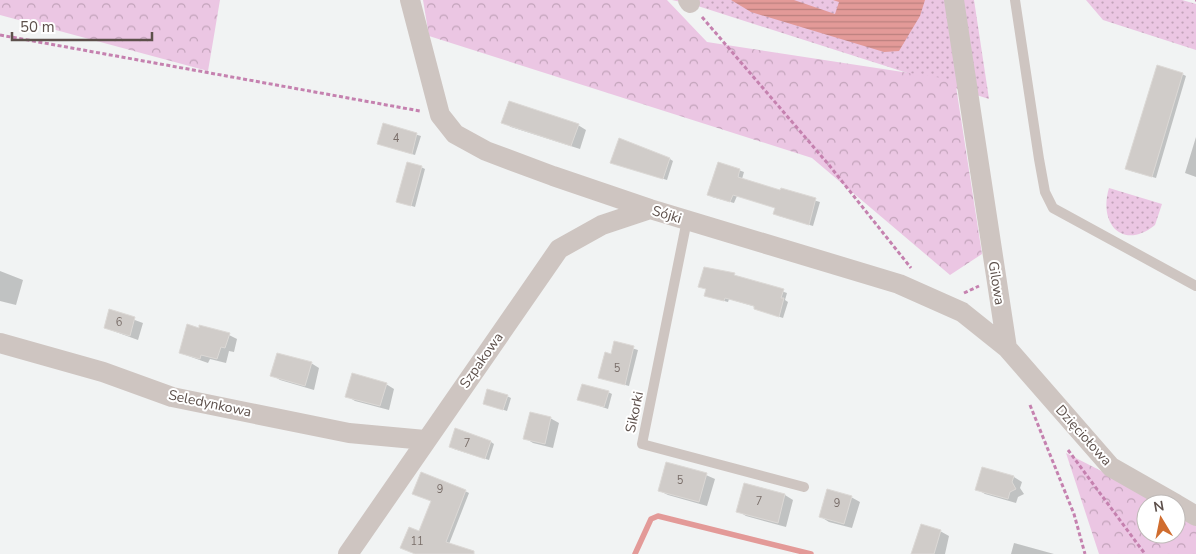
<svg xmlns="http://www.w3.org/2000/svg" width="1196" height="554" viewBox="0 0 1196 554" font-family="'Nunito Sans',sans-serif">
<defs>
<pattern id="grass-dots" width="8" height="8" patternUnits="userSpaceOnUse" patternTransform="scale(1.25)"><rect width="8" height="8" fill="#ebc6e3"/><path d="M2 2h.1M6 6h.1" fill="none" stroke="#c2a3ba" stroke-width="1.8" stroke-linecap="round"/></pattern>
<pattern id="forest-crowns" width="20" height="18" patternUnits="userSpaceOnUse" patternTransform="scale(1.25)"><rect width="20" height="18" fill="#ebc6e3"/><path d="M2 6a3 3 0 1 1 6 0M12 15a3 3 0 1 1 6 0" fill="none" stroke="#c2a3ba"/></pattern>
<pattern id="water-rules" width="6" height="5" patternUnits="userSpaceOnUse" patternTransform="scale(1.25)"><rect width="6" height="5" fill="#e39a98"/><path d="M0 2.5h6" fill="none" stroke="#bb807e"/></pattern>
</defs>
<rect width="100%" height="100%" fill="#f1f3f3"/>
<path fill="url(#grass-dots)" d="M672 0H974L989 99 701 7Z
M1086 0H1182L1196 4V50L1103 20Z
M1109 188 1162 204 1155 225C1123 251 1098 224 1109 188Z"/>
<path fill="url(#forest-crowns)" d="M0 0H220L208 71 0 15Z
M423 0H667L707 42 955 80 982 254 950 275 812 158 429 36Z
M1066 453 1166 504H1146V534H1176V509L1196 519V554H1099Z"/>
<path fill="url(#water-rules)" d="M731 0H794L835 14 839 2 833 0H925L920 16 899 51 884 52 751 12Z"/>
<path fill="#0003" d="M1182 74 1186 76 1156 178 1131 171 1127 169Z
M503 122 578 125 586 130 580 149 511 127Z
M384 125 421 136 415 155 378 144Z
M1196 137V177L1185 173Z
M670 159 673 161 667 180 616 164Z
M719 163 744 172 742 179 820 202 813 226 779 216 775 214 776 208 737 196 734 203 712 197Z
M421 167 425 169 415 207 402 203Z
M0 271 23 280 16 305 0 301Z
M734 275 787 293 785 300 788 302 783 318 759 310 756 307 729 299 728 302 705 296Z
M110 311 143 323 138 340 105 328Z
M229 335 237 339 234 352 229 351 226 363 210 359 208 363 180 353Z
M615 343 638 350 629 386 600 378 612 355Z
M311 363 319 368 314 390 280 380 272 375Z
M386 384 394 389 389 410 355 401 347 396Z
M608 392 612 394 608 409 579 399Z
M507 396 511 398 507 411 488 405Z
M550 418 559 423 553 448 533 443 525 438Z
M491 442 494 444 489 460 454 449Z
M982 468 1014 477 1022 482 1020 488 1024 494 1018 497 1016 503 985 494 977 489Z
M706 475 715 479 707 506 668 495 660 491Z
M745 485 785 495 793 500 786 527 746 516 738 511Z
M465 491 469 493 449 544 474 554H417L420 533Z
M851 497 860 502 852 528 829 522 821 517Z
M940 531 949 536 945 554H912Z
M1014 543 1054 554H1011Z"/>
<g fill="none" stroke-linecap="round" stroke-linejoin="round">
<path stroke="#e39a98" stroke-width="5.5" d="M635 554 651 519 658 516 811 554"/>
</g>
<path fill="#d0ccc9" stroke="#dcd9d6" d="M1157 65 1183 73 1152 177 1125 169Z
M509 101 579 124 571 146 501 123Z
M383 123 417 133 412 154 377 144Z
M619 138 670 158 663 179 610 163Z
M407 162 422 166 411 206 396 202Z
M718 162 740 169 738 177 780 190 781 188 816 198 809 225 773 214 775 208 733 195 730 202 707 195Z
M704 267 735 273 734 275 784 289 781 298H784L779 317 754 309V306L725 298 724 301 704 296 706 289 698 287Z
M109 309 135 317 130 336 104 328Z
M187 324 199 328V325L230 333 225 348 221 347 217 359 201 355 200 359 179 353Z
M614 341 634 346 625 385 598 378 605 352 611 354Z
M277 353 312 362 305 386 270 376Z
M352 373 387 383 380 406 345 397Z
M582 384 609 391 604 407 577 400Z
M487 389 508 395 503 410 483 404Z
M530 412 551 417 545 444 523 439Z
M455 428 491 441 485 459 449 447Z
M666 462 707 473 699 502 658 491Z
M982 467 1014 476 1012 482 1016 489 1010 492 1008 499 975 490Z
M421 472 466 490 446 542 474 551V554H415L400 548 409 527 419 531 431 501 412 494Z
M744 483 785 494 778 523 736 512Z
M827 489 852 496 844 524 819 517Z
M921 524 941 530 934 554H911Z"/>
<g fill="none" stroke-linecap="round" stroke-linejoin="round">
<path stroke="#c581af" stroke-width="3" stroke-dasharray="4 2.5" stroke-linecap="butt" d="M1195 0H1196
M702 17 829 165 911 268
M0 35 420 111
M964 293 979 286
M1030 405 1074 514 1085 554
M1068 450 1145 554"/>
<path stroke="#cec5c1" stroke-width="10" d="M1015 0 1039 159 1045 192 1053 208 1196 286
M687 220 642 444 804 487"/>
<path stroke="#cec5c1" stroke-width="20" d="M410 0 440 115 455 134 486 151 553 176 650 209 899 284 962 312 1007 348 1111 467 1176 504
M688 0 690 3
M954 0 1007 348
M0 343 103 372 172 397 349 433 425 440
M1176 504 1196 516
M348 554 559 249 602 225 650 209"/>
</g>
<g text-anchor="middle" stroke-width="4" stroke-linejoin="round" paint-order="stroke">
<g font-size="11" fill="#7a6f6a">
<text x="396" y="142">4</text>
<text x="119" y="326">6</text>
<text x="617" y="372">5</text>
<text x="467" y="447">7</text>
<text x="680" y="484">5</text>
<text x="440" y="493">9</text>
<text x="759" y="505">7</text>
<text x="837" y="507">9</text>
<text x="417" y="545">11</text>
</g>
<g font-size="14" fill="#5d504b" stroke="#fff">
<text transform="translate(667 214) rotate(17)" y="5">Sójki</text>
<text transform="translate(997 283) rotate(81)" y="5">Gilowa</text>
<text transform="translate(481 360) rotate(-55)" y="5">Szpakowa</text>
<text transform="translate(210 403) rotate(12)" y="5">Seledynkowa</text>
<text transform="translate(634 412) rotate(-78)" y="5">Sikorki</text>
<text transform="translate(1084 435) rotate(48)" y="5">Dzięciołowa</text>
</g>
</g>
<g transform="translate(1161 519) rotate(350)"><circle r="24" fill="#ffffff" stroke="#beb9b7"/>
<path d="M0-4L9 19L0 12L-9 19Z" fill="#d06d2f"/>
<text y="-8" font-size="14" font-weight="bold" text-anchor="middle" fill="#5d504b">N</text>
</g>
<path d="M12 32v8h140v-8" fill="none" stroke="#5d504b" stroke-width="2.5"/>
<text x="20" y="32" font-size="15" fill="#5d504b" stroke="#ffffff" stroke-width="4" paint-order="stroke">50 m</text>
</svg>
